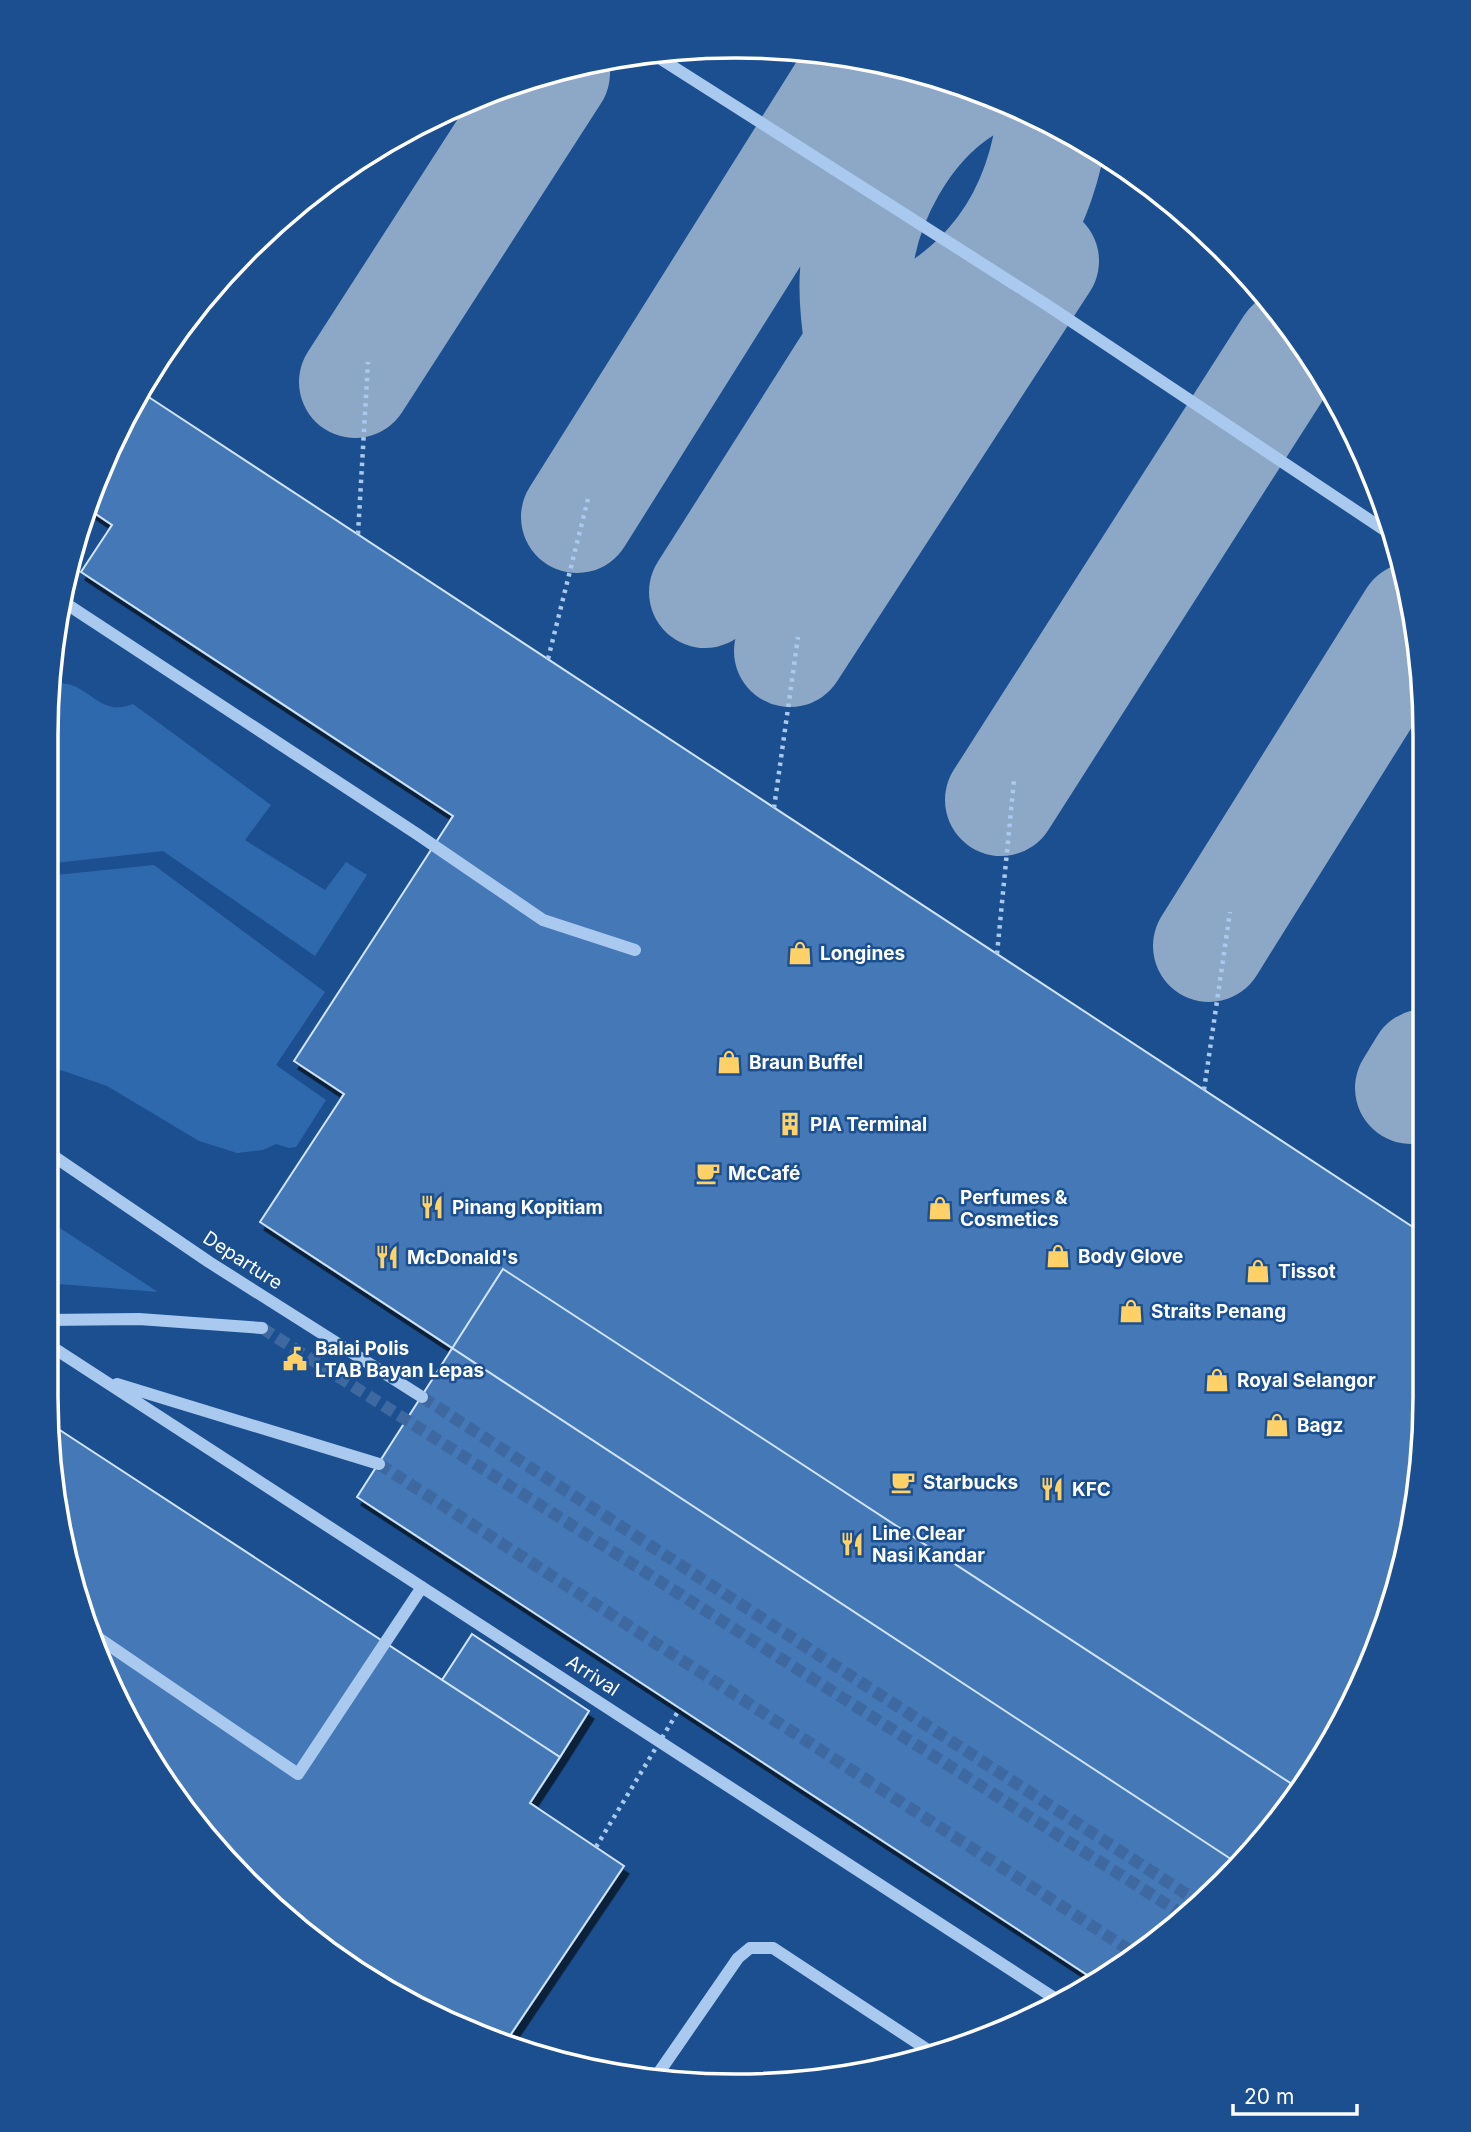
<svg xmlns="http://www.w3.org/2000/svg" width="1471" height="2132" viewBox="0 0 1471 2132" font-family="Inter,sans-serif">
<defs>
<filter id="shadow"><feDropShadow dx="4.5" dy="8" stdDeviation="0" flood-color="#0009"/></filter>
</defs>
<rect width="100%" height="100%" fill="#1b4f8f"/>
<path fill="#2e69ad" d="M51 682C58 683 67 683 74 686 96 696 106 715 133 704L271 805 245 840 325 890 346 862 367 875 315 956 163 851 46 864V735Z
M154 865 325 992 276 1065 326 1100 296 1147 289 1148 276 1144 263 1150 237 1153 199 1141 107 1086 46 1065V876Z
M46 1219 158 1292 46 1283Z"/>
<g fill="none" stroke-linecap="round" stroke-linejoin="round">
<path stroke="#8da7c7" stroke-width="112" d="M861 346C857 321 854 297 856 272 863 201 904 125 965 87
M355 382 554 73
M577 517 865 58
M705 592 861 346C968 312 1035 239 1052 126
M790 651 1043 261
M1001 800 1291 346 1299 339
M1209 946 1414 618
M1411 1088 1425 1065"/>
</g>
<path fill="#4478b7" stroke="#cfe3fa" stroke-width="2" filter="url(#shadow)" d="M141 392 1425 1235 1426 1396 1412 1532 1373 1661 1309 1780 1240 1865 260 1222 344 1094 294 1061 453 816 81 572 112 525 90 510 117 430Z
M503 1269 1301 1790 1223 1885 1119 1970 1098 1982 357 1497Z
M49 1423 560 1757 530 1803 624 1866 505 2043 471 2034 352 1970 281 1916 162 1780 116 1701 69 1575Z
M472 1634 589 1711 560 1757 442 1680Z"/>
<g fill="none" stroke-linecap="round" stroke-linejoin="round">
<path stroke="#3d69a0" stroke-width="12" stroke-dasharray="12 6" stroke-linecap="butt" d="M262 1328 1185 1916
M422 1397 1200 1903
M379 1464 1137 1955"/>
<path stroke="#a9c9ee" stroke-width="4.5" stroke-dasharray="3.5 5" stroke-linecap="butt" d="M358 534 368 362
M548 659 588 499
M774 808 798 637
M997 954 1014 780
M1419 1075 1425 1081
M1204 1090 1230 912
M1414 1228 1425 1171"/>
<path stroke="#a9c9ee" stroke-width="12" d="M653 54 1047 305 1389 533
M59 599 417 834 543 920 635 950
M46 1151 209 1262 422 1397
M46 1320 139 1319 262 1328
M46 1343 1062 2003
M117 1384 379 1464
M91 1633 298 1774 422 1587
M653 2081 738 1958 750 1948H773L931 2052"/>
<path stroke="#a9c9ee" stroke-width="4.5" stroke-dasharray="3.5 5" stroke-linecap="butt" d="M596 1847 680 1708"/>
</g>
<defs>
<g id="shop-bare" transform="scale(1.89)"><path d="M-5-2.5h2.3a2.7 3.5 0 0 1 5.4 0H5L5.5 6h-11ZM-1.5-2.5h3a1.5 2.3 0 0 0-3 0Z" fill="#ffd166" stroke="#1b4f8f" stroke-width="2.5" paint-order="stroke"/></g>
<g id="building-bare" transform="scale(1.89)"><path d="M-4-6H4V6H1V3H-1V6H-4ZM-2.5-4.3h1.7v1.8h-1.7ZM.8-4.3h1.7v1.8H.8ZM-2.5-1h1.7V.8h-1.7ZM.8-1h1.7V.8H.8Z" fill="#ffd166" stroke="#1b4f8f" stroke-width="2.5" paint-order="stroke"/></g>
<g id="cafe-bare" transform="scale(1.89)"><path d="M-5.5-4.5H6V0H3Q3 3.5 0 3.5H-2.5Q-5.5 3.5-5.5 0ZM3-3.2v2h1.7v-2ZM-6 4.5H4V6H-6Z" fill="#ffd166" stroke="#1b4f8f" stroke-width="2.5" paint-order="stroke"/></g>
<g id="restaurant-bare" transform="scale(1.89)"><path d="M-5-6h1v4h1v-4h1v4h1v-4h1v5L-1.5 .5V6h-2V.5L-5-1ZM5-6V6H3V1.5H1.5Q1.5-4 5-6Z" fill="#ffd166" stroke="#1b4f8f" stroke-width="2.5" paint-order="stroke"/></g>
<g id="civic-bare" transform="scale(1.89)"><path d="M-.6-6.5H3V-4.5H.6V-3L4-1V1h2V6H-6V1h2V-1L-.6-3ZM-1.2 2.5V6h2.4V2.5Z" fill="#ffd166" stroke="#1b4f8f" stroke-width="2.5" paint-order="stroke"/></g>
</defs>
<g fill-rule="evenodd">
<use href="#shop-bare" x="800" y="953"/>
<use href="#shop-bare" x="729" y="1062"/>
<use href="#building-bare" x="790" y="1124"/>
<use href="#cafe-bare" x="708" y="1173"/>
<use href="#restaurant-bare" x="432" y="1207"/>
<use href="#shop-bare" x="940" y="1208"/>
<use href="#shop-bare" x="1058" y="1256"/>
<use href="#restaurant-bare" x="387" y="1257"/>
<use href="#shop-bare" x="1258" y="1271"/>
<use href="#shop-bare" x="1131" y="1311"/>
<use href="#civic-bare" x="295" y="1359"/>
<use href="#shop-bare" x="1217" y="1380"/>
<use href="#shop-bare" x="1277" y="1425"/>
<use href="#cafe-bare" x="903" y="1482"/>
<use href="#restaurant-bare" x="1052" y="1489"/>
<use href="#restaurant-bare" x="852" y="1544"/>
</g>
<g text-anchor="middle" stroke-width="5" stroke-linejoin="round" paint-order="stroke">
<g font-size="19" font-weight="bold" fill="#fff" stroke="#1b4f8f" text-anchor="start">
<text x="820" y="960">Longines</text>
<text x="749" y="1069">Braun Buffel</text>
<text x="810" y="1131">PIA Terminal</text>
<text x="728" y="1180">McCafé</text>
<text x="960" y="1204">Perfumes &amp;<tspan x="960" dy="22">Cosmetics</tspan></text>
<text x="452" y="1214">Pinang Kopitiam</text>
<text x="1078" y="1263">Body Glove</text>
<text x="407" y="1264">McDonald's</text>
<text x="1278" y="1278">Tissot</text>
<text x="1151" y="1318">Straits Penang</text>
<text x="315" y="1355">Balai Polis<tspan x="315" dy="22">LTAB Bayan Lepas</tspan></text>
<text x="1237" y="1387">Royal Selangor</text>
<text x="1297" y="1432">Bagz</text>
<text x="923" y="1489">Starbucks</text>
<text x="1072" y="1496">KFC</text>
<text x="872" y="1540">Line Clear<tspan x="872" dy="22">Nasi Kandar</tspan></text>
</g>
<g font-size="19" fill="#fff" stroke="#1b4f8f">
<text transform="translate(243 1260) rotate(33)" y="7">Departure</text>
<text transform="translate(593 1675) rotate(33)" y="7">Arrival</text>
</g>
</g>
<path d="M0 0H1471V2132H0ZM735 58H736A677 677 0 0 1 1413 735V1397A677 677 0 0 1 736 2074H735A677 677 0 0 1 58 1397V735A677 677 0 0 1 735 58Z" fill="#1b4f8f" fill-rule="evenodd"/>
<path fill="none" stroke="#fff" stroke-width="3.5" d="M735 58H736A677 677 0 0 1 1413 735V1397A677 677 0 0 1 736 2074H735A677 677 0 0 1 58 1397V735A677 677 0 0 1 735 58Z"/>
<path d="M1233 2104v10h124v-10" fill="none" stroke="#ffffff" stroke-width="3.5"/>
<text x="1244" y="2104" font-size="21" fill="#ffffff" stroke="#1b4f8f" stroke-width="5" paint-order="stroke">20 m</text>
</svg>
